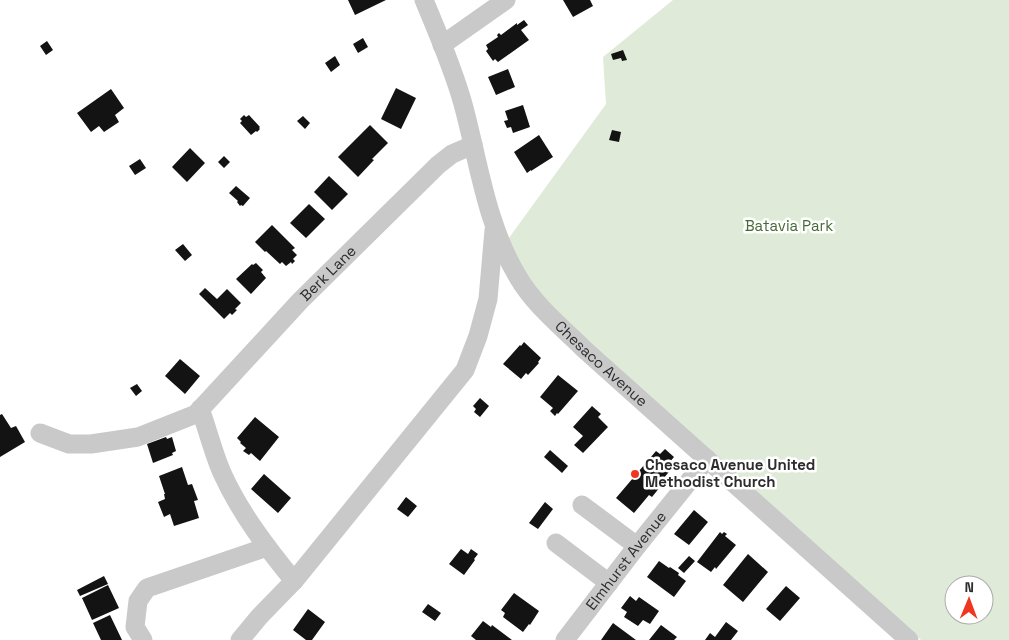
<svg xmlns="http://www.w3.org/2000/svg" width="1009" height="640" viewBox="0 0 1009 640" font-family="'Space Grotesk',sans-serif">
<rect width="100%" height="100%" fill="#fff"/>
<path fill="#dfebd8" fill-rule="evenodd" d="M673 0H1009V640H921L644 391 547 306 506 242 606 104 603 57ZM954 585H984V615H954Z"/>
<path fill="#131313" d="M348 0H386L355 15Z
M563 0H590L593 6 573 17Z
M524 20 528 25 521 30 529 40 498 62 495 59 493 61 486 51 488 49 486 45 498 37 497 35 499 33 501 35 517 23V25Z
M363 38 368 47 358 53 353 44Z
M47 41 53 50 46 55 40 46Z
M623 50 627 60 622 61 621 58 613 60 611 54Z
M335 56 340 65 331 72 325 63Z
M508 69 515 87 496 95 488 77Z
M396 88 416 98 401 129 381 119Z
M111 89 124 108 115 115 119 122 104 132 99 126 91 132 77 113Z
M523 105 530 127 513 133 511 127 507 128 504 121 508 120 505 111Z
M244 115 246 117 249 115 260 127 259 128 260 129 257 132 256 131 251 135 240 123 242 121 240 119Z
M303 116 310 123 305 129 297 121Z
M370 125 388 143 372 159 374 160 358 177 338 157Z
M612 130 621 132 619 142 609 140Z
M539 135 553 157 531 171V170L527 173 514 152Z
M190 148 205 163 187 182 172 167Z
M224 156 230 162 224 168 218 162Z
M140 159 146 168 135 175 129 166Z
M329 176 348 194 332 210 314 192Z
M236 186 250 198 243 206 241 205 240 206 237 202 238 201 229 193Z
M309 204 325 219 306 238 290 223Z
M272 225 295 248 292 250 297 255 293 259 295 261 292 264 291 262 286 266 282 262 280 264 266 251 265 252 255 242Z
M183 244 192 255 185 261 175 250Z
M256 263 263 270 261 272 266 278 251 294 236 279 252 264 253 265Z
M205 288 217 299 227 289 241 303 235 309 237 310 232 315 230 313 224 319 199 294Z
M524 342 541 358 538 362 539 363 528 375 526 373 521 379 503 364 520 345 521 346Z
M180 359 200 376 185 394 165 376Z
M558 375 578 391 558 414 557 413 555 416 550 411 553 408 540 397Z
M137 384 142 391 136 396 130 388Z
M480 398 489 406 480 417 474 412 476 409 473 406Z
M592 406 601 414 598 417 608 427 583 453 574 445 583 436 573 427Z
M2 414 11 428 16 426 25 442 0 457V415Z
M255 417 279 437 260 461 251 453 249 455 243 451 246 448 240 443 241 442 237 438Z
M166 437 167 439 172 437 176 451 172 453 173 455 153 463 147 444Z
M665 449 674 457 669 463 673 467 658 485 660 487 652 497 649 495 634 513 616 498 656 451 660 454Z
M550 450 568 466 562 473 544 457Z
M182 467 188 485 192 484 198 500 194 501 199 518 174 526 170 514 164 517 158 502 165 499 164 494H165L159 476Z
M264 474 291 498 278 513 251 489Z
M406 497 417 506 408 517 397 509Z
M545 502 553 509 538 529 529 523Z
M694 510 708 522 689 545 674 534Z
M720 532 722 534 724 532 727 534 725 536 736 545 716 569 715 567 711 572 697 562Z
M461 549 468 554 471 549 478 554 474 559 475 560 464 575 449 564Z
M748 554 768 572 743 602 723 585Z
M689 556 695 561 684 573 678 568Z
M659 561 669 568 670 567 679 573 678 575 686 581 674 597 647 577Z
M104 576 108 584 80 596 77 590Z
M108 585 119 608 92 620 82 598Z
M786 586 800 598 780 621 766 609Z
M514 593 539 611 530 625 529 624 523 632 503 617 505 613 501 610Z
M630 596 636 601 639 597 659 611 650 624 643 620 638 626 624 617 627 612 621 608Z
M428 604 441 613 435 621 422 612Z
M308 609 325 622 312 640H306L293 630Z
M110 615 122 640H101L93 623Z
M483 621 491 627 492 625 512 640H476L471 636Z
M726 622 738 631 731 640H705L710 633 715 637Z
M613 623 636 640H601Z
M661 625 677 637 674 640H649Z"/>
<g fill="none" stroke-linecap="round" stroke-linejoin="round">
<g stroke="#c9c9c9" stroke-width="19">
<path id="s1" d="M424 0C438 34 453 68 463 104 479 163 486 224 518 277 535 306 562 327 585 350L909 640"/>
<path d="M442 45 506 0"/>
<path d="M200 409C208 430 214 456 223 475 241 514 267 548 294 581L465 370 478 336 488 299 494 230"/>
<path id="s2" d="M40 433 69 444H91L138 437 196 414 300 301 438 165 452 154 473 145"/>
<path d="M582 505 637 546"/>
<path d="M556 543 609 583"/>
<path d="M143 640 135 627 138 601 147 588 267 547"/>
<path d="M240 640 259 617 294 581"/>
<path id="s3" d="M565 640 637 546 707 459"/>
</g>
</g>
<circle fill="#f03621" stroke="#fff" stroke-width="2" cx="635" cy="474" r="5"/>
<g text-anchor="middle" stroke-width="5" stroke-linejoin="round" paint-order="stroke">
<g font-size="15" fill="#466a37" stroke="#fff">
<text x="789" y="231">Batavia Park</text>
</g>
<g font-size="15" fill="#2c2c2c" stroke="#fff">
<text dy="5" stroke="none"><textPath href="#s2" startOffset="356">Berk Lane</textPath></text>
<text dy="5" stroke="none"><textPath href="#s1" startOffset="414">Chesaco Avenue</textPath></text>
<text dy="5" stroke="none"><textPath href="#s3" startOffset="100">Elmhurst Avenue</textPath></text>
</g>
<g font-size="15" font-weight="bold" fill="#2c2c2c" stroke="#fff" text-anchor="start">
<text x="645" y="470">Chesaco Avenue United<tspan x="645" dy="17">Methodist Church</tspan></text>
</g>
</g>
<g transform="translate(969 600) rotate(1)"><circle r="24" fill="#ffffff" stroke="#ababab"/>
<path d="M0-4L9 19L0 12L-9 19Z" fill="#f03621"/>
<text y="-8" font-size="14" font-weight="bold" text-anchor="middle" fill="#2c2c2c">N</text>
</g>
</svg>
